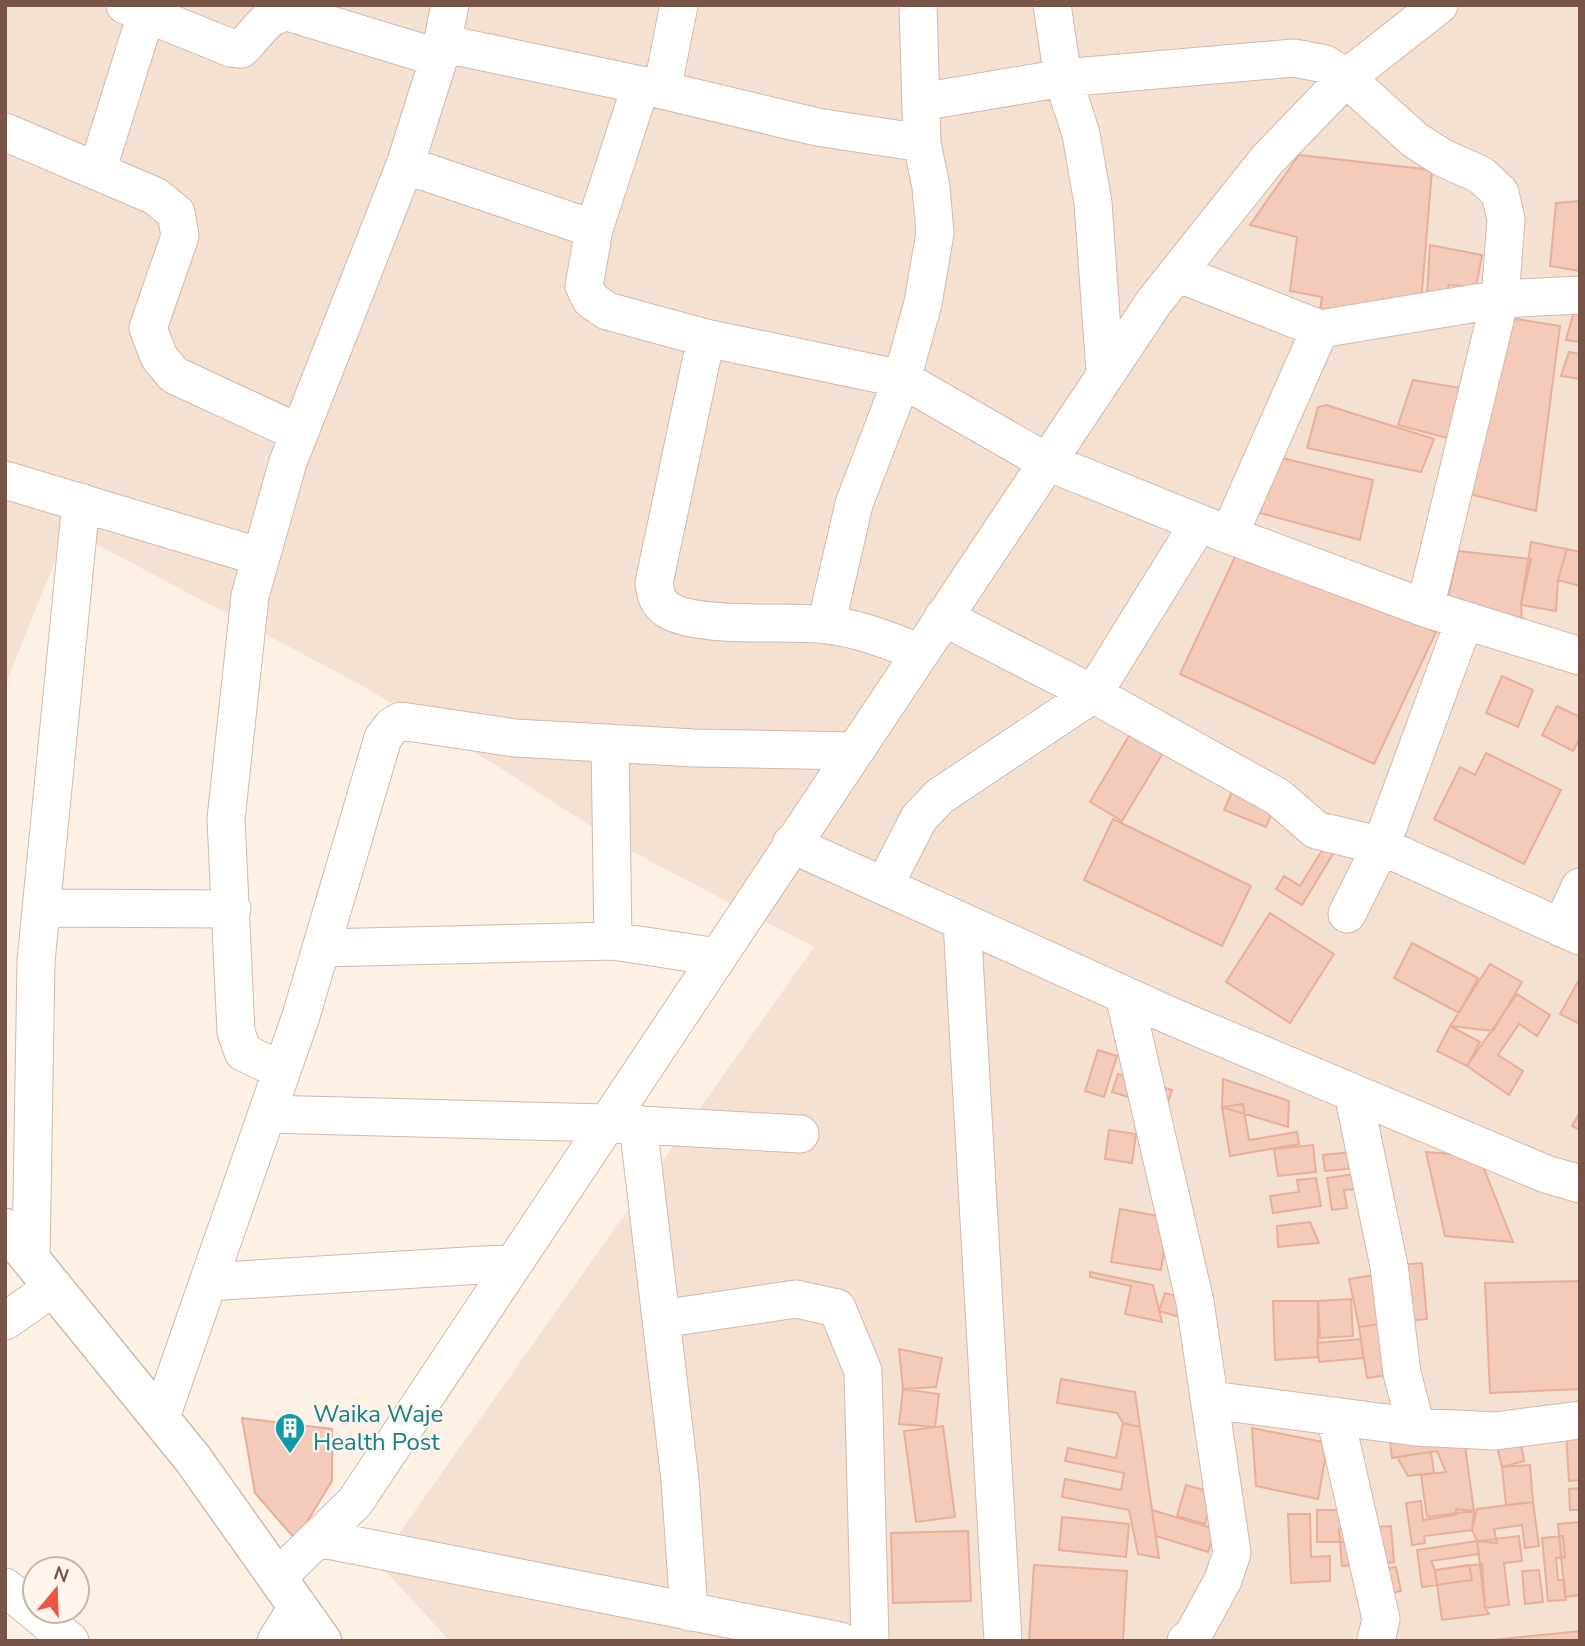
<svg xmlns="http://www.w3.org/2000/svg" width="1585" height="1646" viewBox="0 0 1585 1646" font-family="'Nunito Sans',sans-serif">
<rect width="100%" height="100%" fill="#fdf0e4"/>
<path fill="#f5e1d2" d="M5 5H1580V1641H450L378 1563 814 947 623 847 497 766 359 684 68 529 5 686Z"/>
<path fill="#f4cabb" stroke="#e7ae9a" stroke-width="2" d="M1299 155 1432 170 1421 303 1320 310 1322 297 1290 291 1297 237 1250 225Z
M1580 201V271L1550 266 1556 203Z
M1430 245 1482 255 1476 287 1449 285 1445 297 1427 295Z
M1576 304 1580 305V342L1566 340Z
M1503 317 1560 326 1536 511 1466 493Z
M1569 352 1580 354V379L1561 376Z
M1413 380 1466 389 1451 439 1398 425Z
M1326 405 1434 439 1421 472 1307 448 1318 407Z
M1278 457 1373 480 1360 540 1260 513Z
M1242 542 1436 632 1374 764 1180 674Z
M1531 542 1567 549 1558 580 1556 611 1521 605Z
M1567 549 1580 552V586L1558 580Z
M1458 551 1531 559 1521 605 1522 628 1446 607Z
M1502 676 1533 690 1518 727 1486 713Z
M1557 706 1580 717V738L1573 751 1542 735Z
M1130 734 1163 753 1122 821 1090 802Z
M1486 753 1561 790 1524 864 1434 819 1460 767 1475 775Z
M1237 780 1278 797 1266 827 1224 810Z
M1113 819 1251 886 1222 946 1084 880Z
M1327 842 1339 844 1302 905 1276 889 1284 876 1300 886Z
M1270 913 1334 954 1290 1023 1226 982Z
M1412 943 1478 978 1459 1013 1394 978Z
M1490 964 1522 982 1493 1031 1450 1026Z
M1580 978V1024L1560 1014Z
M1517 994 1550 1015 1537 1036 1519 1024 1498 1055 1523 1071 1509 1095 1467 1066Z
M1450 1026 1480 1042 1467 1066 1437 1051Z
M1098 1050 1117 1056 1104 1097 1085 1091Z
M1118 1074 1172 1090 1166 1108 1112 1092Z
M1223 1079 1289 1101 1288 1127 1222 1107Z
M1243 1104 1249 1140 1297 1132 1299 1144 1230 1156 1222 1107Z
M1580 1112V1130L1572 1126Z
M1109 1130 1136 1134 1132 1163 1105 1159Z
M1313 1145 1316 1172 1278 1176 1274 1149Z
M1352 1152 1358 1168 1325 1171 1323 1155Z
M1426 1152 1479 1156 1513 1242 1445 1236Z
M1355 1174 1357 1189 1344 1190 1347 1208 1332 1210 1327 1178Z
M1316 1178 1321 1206 1273 1213 1270 1196 1299 1192 1297 1180Z
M1120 1209 1169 1218 1161 1270 1111 1262Z
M1310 1222 1319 1243 1278 1247 1277 1226Z
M1422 1263 1427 1319 1395 1322 1389 1266Z
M1090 1272 1153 1285 1162 1322 1125 1314 1131 1286 1090 1277Z
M1391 1272 1395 1322 1359 1327 1349 1279Z
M1580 1281V1389L1490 1393 1485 1283Z
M1165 1293 1195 1302 1190 1320 1159 1311Z
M1351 1299 1353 1336 1320 1338 1318 1301Z
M1273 1301H1318V1357L1275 1360Z
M1394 1322 1402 1373 1367 1378 1359 1327Z
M1361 1339 1363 1358 1319 1362 1317 1343Z
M899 1349 942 1358 936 1387 903 1389Z
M1061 1379 1135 1392 1140 1427 1123 1423 1117 1413 1057 1403Z
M903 1389 939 1394 935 1427 899 1424Z
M242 1418 332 1429V1481L296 1540 255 1493Z
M1123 1423 1140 1427 1159 1558 1138 1554 1129 1510 1062 1497 1065 1479 1121 1490 1124 1473 1065 1461 1068 1448 1116 1458Z
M1462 1425 1474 1511 1427 1517 1421 1475 1446 1472 1437 1451 1392 1458 1389 1435Z
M943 1426 955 1517 916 1522 904 1431Z
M1252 1428 1328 1443 1318 1499 1256 1486Z
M1566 1432H1580V1480L1569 1481Z
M1520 1438 1524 1461 1502 1467 1496 1442Z
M1431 1452 1434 1473 1408 1476 1397 1457Z
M1530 1465 1533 1502 1506 1505 1502 1467Z
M1186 1485 1214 1493 1205 1524 1177 1516Z
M1580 1488V1510H1570L1569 1489Z
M1421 1501 1423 1520 1456 1515V1509L1474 1511 1472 1530 1424 1536 1425 1543 1412 1545 1406 1503Z
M1533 1502 1539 1546 1525 1548 1522 1525 1494 1529 1497 1543 1477 1541 1472 1530 1477 1509Z
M1152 1510 1215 1529 1208 1552 1156 1536Z
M1317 1510H1365V1542H1317Z
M1288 1514H1310L1311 1557 1330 1556V1581L1291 1583Z
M1062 1517 1129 1524 1126 1557 1059 1550Z
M1580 1522V1595L1565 1597 1558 1524Z
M1391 1526 1394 1562 1342 1566 1339 1529Z
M968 1531 971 1601 893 1603 891 1533Z
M1519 1536 1522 1561 1504 1563 1509 1605 1485 1608 1477 1541Z
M1563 1536 1565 1557 1556 1558 1558 1580H1564L1566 1600 1548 1601 1542 1538Z
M1477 1541 1479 1554 1431 1561 1435 1570 1469 1565 1472 1580 1422 1587 1417 1550Z
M1482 1564 1485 1608 1489 1614 1442 1620 1435 1570Z
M1034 1565 1127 1571 1123 1641H1029Z
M1396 1567 1401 1591 1359 1600 1354 1575Z
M1539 1570 1543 1602 1525 1604 1522 1571Z
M1580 1631V1641L1493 1640Z"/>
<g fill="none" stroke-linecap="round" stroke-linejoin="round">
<g stroke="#d1b9ac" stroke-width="39">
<path id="minor" d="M125 5 231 48 241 49C257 35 265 14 288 12L439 58
M1052 5 1063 78 1081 134 1093 203 1105 372
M441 43 641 85 817 127 922 143
M662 90 679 5
M921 102 1063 78 1294 58 1325 64 1346 78 1415 140 1443 158 1481 175 1500 193 1506 219 1500 299 1425 608
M5 132 155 196 176 213 180 236 148 328 159 357 174 375 299 433
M405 165 594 229 584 286 591 300 607 311 706 338 902 379 1045 461 1229 535 1425 608 1580 656
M97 171 149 5
M594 229 641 85
M1177 273 1320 329 1500 299 1580 295
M706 338 654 583C656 595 657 603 668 610 699 629 788 620 827 625 859 628 889 641 919 652
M5 480 261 557
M1229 535 1320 329
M943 617 1093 694 1278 797 1316 830 1381 846 1580 936
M826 625 854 504 902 379 923 303 935 233 931 187 922 143 918 5
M610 743 613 941
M791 844 1173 1017 1546 1174 1580 1184
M884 886 919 818 940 796 1093 694 1199 523
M41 908 232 909
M1347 914 1381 846 1464 622
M962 922 1003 1641
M1561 928 1580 887
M321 948 613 941 717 957
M1124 995 1195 1302 1232 1553 1223 1580 1193 1635 1186 1641
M282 1071 243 1052 236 1032 226 819 250 596 288 462 405 165 439 58 450 5
M1353 1093 1389 1266 1402 1373 1416 1427
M267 1114 606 1123 800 1134
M638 1124 680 1480 689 1612
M31 1260 36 961 81 502
M208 1282 513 1263
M661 1319 796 1299 837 1308 863 1371 870 1641
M5 1321 54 1287
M1211 1400 1416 1427 1495 1431 1580 1420
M1335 1416 1381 1619 1376 1641
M161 1417 301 1016 383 738 392 726 401 721 515 738 694 748 853 751
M318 1538 840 1641
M277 1578 355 1502 1154 302 1267 160 1346 78 1439 5
M5 1587 70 1641
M276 1641 298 1606"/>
</g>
<g stroke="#d1b9ac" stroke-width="41">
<path id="tertiary" d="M5 1228 193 1459 322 1641"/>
</g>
<use href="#minor" stroke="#fff" stroke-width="37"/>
<use href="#tertiary" stroke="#fff" stroke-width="38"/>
</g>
<defs>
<g id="building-pin" transform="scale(1.575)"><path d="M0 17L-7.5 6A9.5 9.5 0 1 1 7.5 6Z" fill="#0f9aa8" stroke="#fff5ec"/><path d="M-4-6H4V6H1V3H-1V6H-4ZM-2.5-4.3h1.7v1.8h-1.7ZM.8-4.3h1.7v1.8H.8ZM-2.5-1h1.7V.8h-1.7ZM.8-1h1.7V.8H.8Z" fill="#fff"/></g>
</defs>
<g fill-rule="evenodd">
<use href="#building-pin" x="290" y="1428"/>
</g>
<g text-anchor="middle" stroke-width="5" stroke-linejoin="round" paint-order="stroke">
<g font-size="24" fill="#0d838f" stroke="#fff5ec" text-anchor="start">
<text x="313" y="1422">Waika Waje<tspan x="313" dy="28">Health Post</tspan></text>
</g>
</g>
<rect width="1585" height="1646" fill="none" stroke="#775348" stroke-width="14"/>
<g transform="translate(56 1590) rotate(19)"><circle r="33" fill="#fff5ec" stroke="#c9b4aa" stroke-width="2"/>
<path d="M0-5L12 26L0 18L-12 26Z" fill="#ec5544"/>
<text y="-10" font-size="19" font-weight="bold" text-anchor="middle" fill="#775348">N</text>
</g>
</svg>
